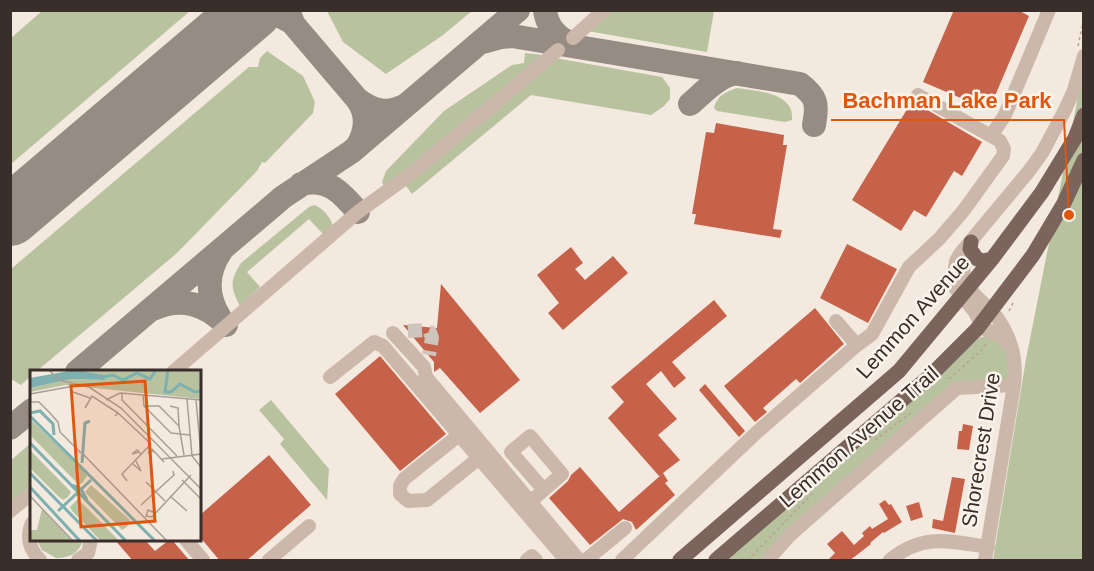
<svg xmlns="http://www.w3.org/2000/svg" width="1094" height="571" viewBox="0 0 1094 571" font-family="Arial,sans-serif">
<rect width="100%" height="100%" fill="#f3e9df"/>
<path fill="#b8c29f" d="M43 10 190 11 11 164V38Z
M327 11H472L443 35 386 74 343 42Z
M611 11H714L707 52 588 31Z
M267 51 303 76 315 102 313 113 265 163 262 162 257 171 177 253 37 371 32 372 31 376 21 385 11 379V269L249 67H258L260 58Z
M525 53 543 55 385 188 382 182 386 171 444 111 512 65 524 63Z
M555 58 662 77 670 88V99L664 106 651 115 531 95 412 194 406 186Z
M1083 72V560H993L1026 359Z
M737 88C756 91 795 92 792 120L785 122 717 111 714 108C717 95 726 92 737 88Z
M314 205C323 208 330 217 333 226L324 235 309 219 247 272 260 287 240 306C230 287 230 281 241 263L309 207Z
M985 336 1005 344 1012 378 962 391 771 560H725L888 421 979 338Z
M271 400 329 469 327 500 280 444 284 439 259 410Z
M31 443V485L11 503 10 461Z
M37 540H83C79 553 70 558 56 558L42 550Z"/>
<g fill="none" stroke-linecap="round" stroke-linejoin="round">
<path stroke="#968c84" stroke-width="24" d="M545 10C547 28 558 38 573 45
M283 12 357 99
M483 42 501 37 512 36 800 84C817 97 818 104 814 125
M202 57 253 15 276 14 293 23 288 10
M690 104C704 92 718 76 737 73
M357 147C366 132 369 115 357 99 373 111 388 115 406 105
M301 184C328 177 342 193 358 212
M153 309C180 296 207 304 226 325
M220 318C206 296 206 273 221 251
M77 372 283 197 351 152 518 10
M10 428 32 410"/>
<path stroke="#968c84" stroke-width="60" d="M10 216 252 10"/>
</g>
<path fill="#c6624a" d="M954 10H1018L1029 16 989 110 923 82Z
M912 101 982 142 962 176 954 171 926 217 914 210 901 231 852 200Z
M716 123 784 135 783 145H787L773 229 782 230 780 238 694 224 696 214H692L706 132 714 133Z
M847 244 897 269 868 323 820 298Z
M571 247 583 263 575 269 585 280 613 256 628 273 563 330 548 313 559 303 537 275Z
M441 284 520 380 480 413 440 368 434 372V362L403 325 437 328Z
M714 300 727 316 672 362 686 378 674 388 661 371 646 384 677 419 658 435 680 460 663 473 668 481 665 483 675 495 636 530 632 522 623 519 590 545 549 498 568 481 571 475 580 467 619 512 661 475 659 476 608 418 624 402 611 387Z
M815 308 844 344 800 383 796 379 763 408 767 412 755 422 724 386Z
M380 356 446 434 400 471 335 394Z
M705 384 745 431 739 437 699 390Z
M963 424 973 426 969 450 957 449 959 431H962Z
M269 455 311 505 246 561H220L200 537V515Z
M952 477 965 479 955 533 932 528 933 519 943 521Z
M885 500 889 505 891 504 902 522 884 533 883 532 870 543 871 544 849 561H827L835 553 827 544 842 531 854 545 864 536 862 533 870 526 872 529 888 519 879 504Z
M919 502 923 517 911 521 906 506Z
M115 540H145L155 551 169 540H172L190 561H133Z"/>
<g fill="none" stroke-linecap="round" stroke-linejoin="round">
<path stroke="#cec4bb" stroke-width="14" stroke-dasharray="14 7" stroke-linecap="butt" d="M408 331 425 330 430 332 432 338 429 355"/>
<path stroke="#b7a295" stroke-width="1.5" stroke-dasharray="3 3" stroke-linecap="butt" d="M1078 46 1084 18
M1009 311 1014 301
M949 379 983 349 986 343
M875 440 912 412
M748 560 812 494"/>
<path stroke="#cbb8ab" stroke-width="14" d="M573 38 604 10
M991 136 1005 115 1049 10
M965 258C956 291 982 296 998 319 1012 339 1017 361 1014 385L985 560
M393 333 424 367 426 377 579 560
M857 345 872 334 909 267 940 238 964 210 1003 156 1004 149 1000 141 918 95
M1011 346 1001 336 983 328 975 312 956 289 953 280 956 261 960 254 1029 171 1042 153 1065 110 1074 90 1084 56
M173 372 358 212 411 174 558 50
M330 377 374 342 383 346 566 560
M459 435 404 479 400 486V494L408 501 427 500 479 458
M530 502 562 474 530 436 511 452 544 490
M10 511 32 493
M32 523C26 537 29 549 40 560
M186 540 203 560
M78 560 88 553 91 540
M269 560 309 526
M527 560 532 556 536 560
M586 560 625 528
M622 560 756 433 857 345 836 321
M768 560 789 536 957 388 1014 385
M890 560C923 533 949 541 988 547"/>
<path stroke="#7b645b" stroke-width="15" d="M971 242 970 249 977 259 983 261 992 259
M680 560 899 371 992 259 1042 192 1075 138 1084 115
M716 560 930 376 977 329 1033 255 1064 203 1084 160"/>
</g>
<g text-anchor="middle" stroke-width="5" stroke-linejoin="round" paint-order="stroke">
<g font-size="21" fill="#392e2a" stroke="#faf3ec">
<text transform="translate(913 317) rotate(-48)" y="7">Lemmon Avenue</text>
<text transform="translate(859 437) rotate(-41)" y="7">Lemmon Avenue Trail</text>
<text transform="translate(981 450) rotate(-81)" y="7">Shorecrest Drive</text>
</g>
</g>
<g transform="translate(30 370)">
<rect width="171" height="171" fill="#f3e9df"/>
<path d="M44 0H171V29L35 15 0 22V18L41 9 74 10ZM1 50 52 99 57 106 53 112 49 115 0 65ZM0 80 41 122 38 127 33 130 28 126 0 98ZM61 115 100 150 97 157 92 160 55 122ZM48 129 72 153 89 171H71L43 142 40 137ZM12 139 42 171 0 170V160H7Z" fill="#b8c29f"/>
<path d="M44 0 74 5 75 10 41 9 0 18V8Z" fill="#7eb0b0"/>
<path fill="none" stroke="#7eb0b0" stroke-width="3" d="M138 0 135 22H141L150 14 165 22 171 21M72 7 83 5 93 10 107 3 120 9 126 0M0 43 10 41 23 54 24 65M0 46 125 171M0 73 96 171M52 93 55 53 60 51M0 103 67 171M42 115 51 119 57 130M0 117 50 171M28 141 61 110"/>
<path fill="none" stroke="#a99e97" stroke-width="1.5" d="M19 0 29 10 59 17 91 38 171 119M40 21 60 28M92 23V30L147 86M0 24 44 16M113 25 114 36 141 63 160 65M157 29 162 86 171 97M76 30 90 23 171 30M0 32H9L20 43 28 52 30 62 51 83M114 36H129L149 56 154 85M140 36 148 38 149 56M55 38 62 26 88 43M85 46 88 43 121 74M124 81 118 83 122 79 134 92M109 82 102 84 107 80 111 84M53 84 137 171M132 89 171 84 166 30M103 94 111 101 106 91M152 110 171 129M97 111 92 104 120 75M116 112 135 131M0 126 43 171M140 126 157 141M111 135 144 105 143 101M123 142 118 140 116 146 122 147 161 105"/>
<path fill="#df570e" fill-opacity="0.15" stroke="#df570e" stroke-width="3" d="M115 11 125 151 51 157 41 16Z"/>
<rect width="171" height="171" fill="none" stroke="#392e2a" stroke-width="3"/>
</g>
<path fill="none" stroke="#df570e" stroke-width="2" d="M1069 215L1064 120H831"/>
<circle fill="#df570e" stroke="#faf3ec" stroke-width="2" cx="1069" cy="215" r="6"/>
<g font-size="22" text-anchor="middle" font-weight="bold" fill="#df570e" stroke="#faf3ec" stroke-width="5" stroke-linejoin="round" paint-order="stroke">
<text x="947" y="108">Bachman Lake Park</text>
</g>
<rect width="1094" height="571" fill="none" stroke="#392e2a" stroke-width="24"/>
</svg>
